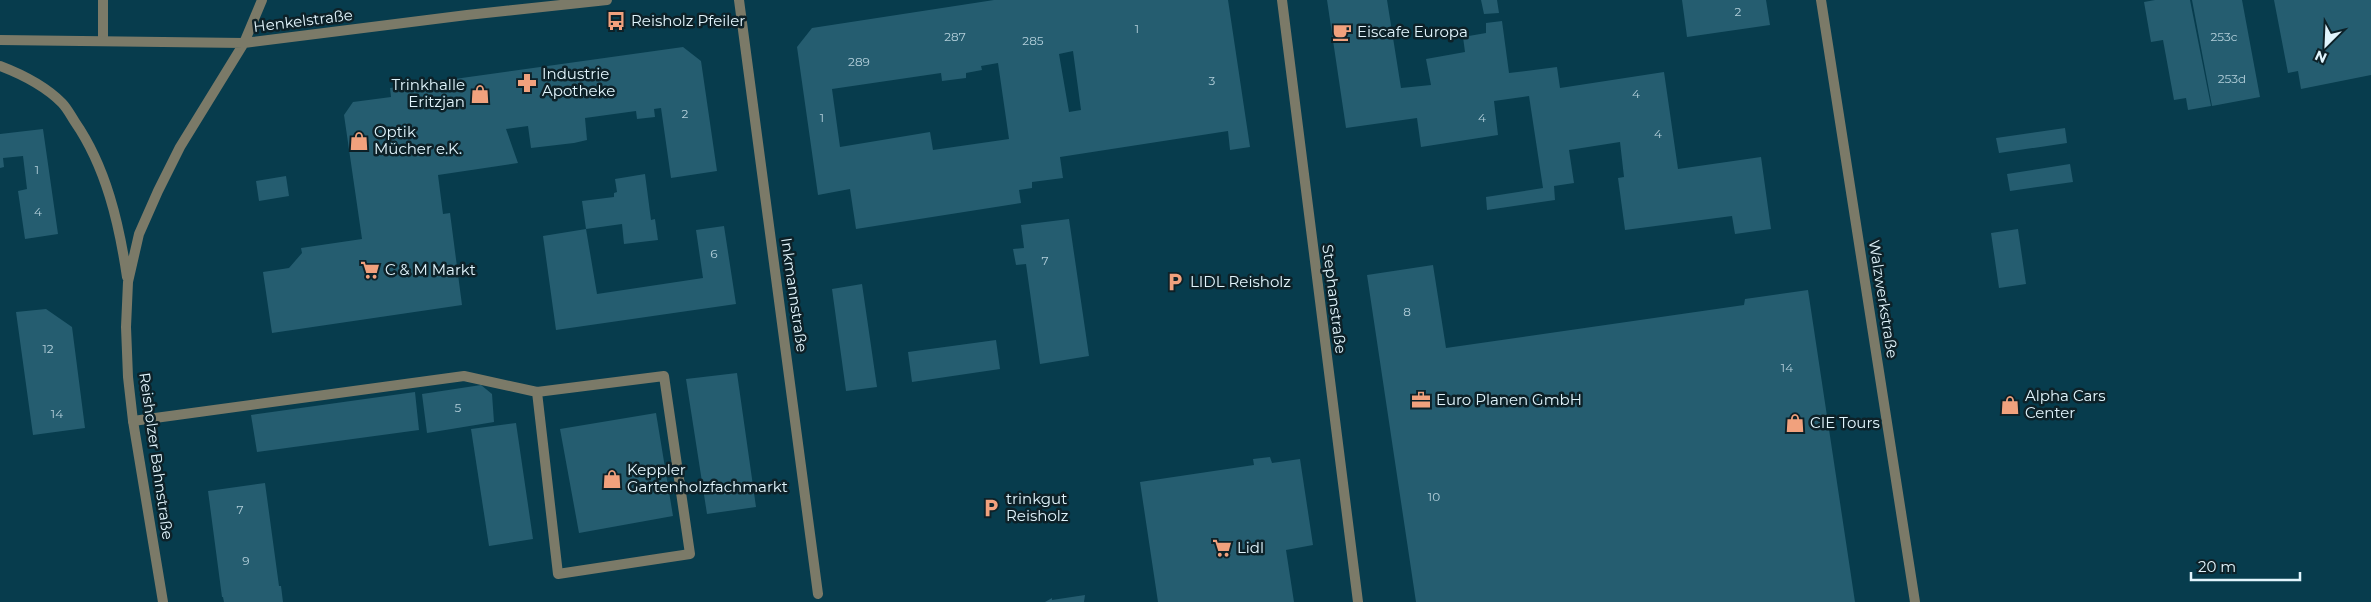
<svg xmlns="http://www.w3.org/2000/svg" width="2371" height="602" viewBox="0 0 2371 602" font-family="Montserrat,sans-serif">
<rect width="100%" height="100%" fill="#073c4d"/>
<path fill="#255d70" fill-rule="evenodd" d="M994 0H1228L1250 147 1230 150 1228 131 1060 157 1063 178 1032 182V188L1019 190 1021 203 856 229 850 189 818 195 797 47 812 28ZM1073 51 1081 110 1069 112 1059 54ZM998 63 1009 139 933 150 930 132 840 147 832 89 941 73 942 81 966 78V73L982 70 981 66Z
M1327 0H1387L1401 88 1431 85 1426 59 1465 52 1463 37 1486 33V23L1502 21 1509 73 1557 67 1560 88 1664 72 1678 169 1761 157 1771 229 1735 234 1732 216 1625 230 1618 178 1624 177 1620 142 1569 150 1574 183 1554 186 1555 200 1487 210 1486 197 1543 188 1529 96 1494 101 1498 135 1421 147 1417 118 1346 128Z
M1481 0H1497L1499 13 1484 14Z
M1682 0H1766L1770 25 1687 37Z
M2155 0H2190L2211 106 2188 110 2186 98 2174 100 2163 40 2151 42 2144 2Z
M2192 0H2242L2260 97 2212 106Z
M2274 0H2371V75L2301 89 2298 71 2288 73Z
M683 47 701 61 717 171 671 178 661 108 654 109 655 117 637 119 636 111 585 118 587 140 574 143 531 148 528 126 506 129 518 163 438 175 443 214 450 213 462 305 272 333 263 272 289 268 302 253 301 248 362 239 344 115 353 102 391 97 390 88Z
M2065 128 2067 143 1999 153 1996 138Z
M43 129 58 234 25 239 18 191 27 189 23 156 3 158 4 167 0 168V134Z
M2070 164 2073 182 2010 191 2007 174Z
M645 174 651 220 655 219 658 240 624 244 622 224 586 229 582 201 614 197V193L617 192 615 179Z
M286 176 289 196 259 201 256 181Z
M1069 219 1089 356 1040 364 1026 264 1016 265 1013 249 1024 248 1021 225Z
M724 226 736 304 556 330 543 236 586 229 597 294 703 278 696 230Z
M2018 229 2026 284 1999 288 1991 233Z
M1433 265 1446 348 1744 305 1745 299 1808 290 1855 602H1416L1367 275Z
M862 284 877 387 846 391 832 289Z
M46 309 72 327 85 428 33 435 16 312Z
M996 340 1000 369 912 382 908 352Z
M737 373 756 507 707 514 686 379Z
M481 385 492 394 494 422 427 433 422 394Z
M415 392 419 430 257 452 251 415Z
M656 413 673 516 579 533 560 429Z
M516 423 533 539 489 546 471 429Z
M1270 457 1272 463 1300 459 1313 545 1286 550 1294 602H1158L1140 482 1254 465 1253 459Z
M265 483 279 586H281L283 602H224L223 597H222L208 491Z
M1085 595 1084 602H1045L1052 598V600Z"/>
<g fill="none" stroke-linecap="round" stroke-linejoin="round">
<path stroke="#7b7a68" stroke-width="10" d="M103 40V0
M133 421 464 376 537 392 664 376 690 554 558 574 537 392"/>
<path stroke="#7b7a68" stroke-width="10" d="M739 0 818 594
M1282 0 1358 602
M1821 0 1915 602"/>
<path stroke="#7b7a68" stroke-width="10" d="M0 40 244 43 467 15 607 0
M0 66C21 74 46 87 62 103 67 108 71 116 75 122 106 167 119 223 127 277
M163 602 133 421 128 377 126 327 128 282 139 234 158 191 180 147 244 43 262 0"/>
</g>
<defs>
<g id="bus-bare" transform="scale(1.5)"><path d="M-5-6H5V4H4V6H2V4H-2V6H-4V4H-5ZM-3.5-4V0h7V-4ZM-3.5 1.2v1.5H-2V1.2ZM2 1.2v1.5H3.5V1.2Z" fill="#f1a17d" stroke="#0d2128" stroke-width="2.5" paint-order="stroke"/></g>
<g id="cafe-bare" transform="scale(1.5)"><path d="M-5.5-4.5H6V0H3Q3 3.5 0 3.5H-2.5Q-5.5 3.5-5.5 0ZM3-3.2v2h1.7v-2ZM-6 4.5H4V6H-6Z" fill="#f1a17d" stroke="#0d2128" stroke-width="2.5" paint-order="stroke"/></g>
<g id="pharmacy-bare" transform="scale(1.5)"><path d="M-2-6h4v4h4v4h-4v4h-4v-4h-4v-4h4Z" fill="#f1a17d" stroke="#0d2128" stroke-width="2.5" paint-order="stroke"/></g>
<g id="shop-bare" transform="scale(1.5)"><path d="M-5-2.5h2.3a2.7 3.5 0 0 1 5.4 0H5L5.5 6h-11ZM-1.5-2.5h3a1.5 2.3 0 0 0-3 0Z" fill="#f1a17d" stroke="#0d2128" stroke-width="2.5" paint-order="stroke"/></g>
<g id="supermarket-bare" transform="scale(1.5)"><path d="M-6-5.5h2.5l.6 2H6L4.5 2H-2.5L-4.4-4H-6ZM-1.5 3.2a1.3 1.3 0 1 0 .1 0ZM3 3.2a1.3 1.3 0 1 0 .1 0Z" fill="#f1a17d" stroke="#0d2128" stroke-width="2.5" paint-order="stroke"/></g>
<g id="parking-bare" transform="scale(1.5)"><path d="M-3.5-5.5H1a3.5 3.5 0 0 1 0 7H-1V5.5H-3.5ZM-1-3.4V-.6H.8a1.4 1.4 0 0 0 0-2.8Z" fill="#f1a17d" stroke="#0d2128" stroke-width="2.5" paint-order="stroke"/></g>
<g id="office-bare" transform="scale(1.5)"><path d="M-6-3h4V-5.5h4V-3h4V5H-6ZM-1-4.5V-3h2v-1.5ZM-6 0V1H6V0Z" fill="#f1a17d" stroke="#0d2128" stroke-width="2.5" paint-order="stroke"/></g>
</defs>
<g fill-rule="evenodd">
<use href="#bus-bare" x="616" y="21"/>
<use href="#cafe-bare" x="1342" y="32"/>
<use href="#pharmacy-bare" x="527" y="83"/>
<use href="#shop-bare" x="480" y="94"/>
<use href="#shop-bare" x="359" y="141"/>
<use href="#supermarket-bare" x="370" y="270"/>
<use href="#parking-bare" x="1175" y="282"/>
<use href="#office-bare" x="1421" y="400"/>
<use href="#shop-bare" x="2010" y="405"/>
<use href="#shop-bare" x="1795" y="423"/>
<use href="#shop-bare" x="612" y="479"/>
<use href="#parking-bare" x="991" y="508"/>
<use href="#supermarket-bare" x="1222" y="548"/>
</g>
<g text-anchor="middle" stroke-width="5" stroke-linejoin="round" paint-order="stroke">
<g font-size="12" fill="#b3cfda">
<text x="1738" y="16">2</text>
<text x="1137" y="33">1</text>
<text x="955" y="41">287</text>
<text x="2224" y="41">253c</text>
<text x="1033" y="45">285</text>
<text x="859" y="66">289</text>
<text x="2232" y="83">253d</text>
<text x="1212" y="85">3</text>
<text x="1636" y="98">4</text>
<text x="685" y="118">2</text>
<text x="822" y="122">1</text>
<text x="1482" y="122">4</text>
<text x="1658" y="138">4</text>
<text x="37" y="174">1</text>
<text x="38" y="216">4</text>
<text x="714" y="258">6</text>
<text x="1045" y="265">7</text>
<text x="1407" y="316">8</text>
<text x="48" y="353">12</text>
<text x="1787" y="372">14</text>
<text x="458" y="412">5</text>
<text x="57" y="418">14</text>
<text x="1434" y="501">10</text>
<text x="240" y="514">7</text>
<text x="246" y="565">9</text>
</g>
<g font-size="15" fill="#e2f5fd" stroke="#0d2128">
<text transform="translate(303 21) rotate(-7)" y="5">Henkelstraße</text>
<text transform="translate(794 295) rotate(82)" y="5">Inkmannstraße</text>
<text transform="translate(1334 299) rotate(83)" y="5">Stephanstraße</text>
<text transform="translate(1883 299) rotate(81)" y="5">Walzwerkstraße</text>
<text transform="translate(156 456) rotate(82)" y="5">Reisholzer Bahnstraße</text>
</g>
<g font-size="15" fill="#e2f5fd" stroke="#0d2128" text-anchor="start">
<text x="631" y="26">Reisholz Pfeiler</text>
<text x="1357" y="37">Eiscafe Europa</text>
<text x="542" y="79">Industrie<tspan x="542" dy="17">Apotheke</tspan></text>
<text x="465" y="90" text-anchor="end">Trinkhalle<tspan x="465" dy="17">Eritzjan</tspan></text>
<text x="374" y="137">Optik<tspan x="374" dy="17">Mücher e.K.</tspan></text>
<text x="385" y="275">C &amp; M Markt</text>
<text x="1190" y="287">LIDL Reisholz</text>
<text x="2025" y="401">Alpha Cars<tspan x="2025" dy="17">Center</tspan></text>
<text x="1436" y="405">Euro Planen GmbH</text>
<text x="1810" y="428">CIE Tours</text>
<text x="627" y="475">Keppler<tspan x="627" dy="17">Gartenholzfachmarkt</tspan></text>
<text x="1006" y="504">trinkgut<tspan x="1006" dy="17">Reisholz</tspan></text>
<text x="1237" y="553">Lidl</text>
</g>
</g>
<g transform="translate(2326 45) rotate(204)" stroke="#0d2128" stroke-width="4" paint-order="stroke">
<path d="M0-4L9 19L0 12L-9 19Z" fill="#e2f5fd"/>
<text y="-8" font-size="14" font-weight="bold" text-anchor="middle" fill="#e2f5fd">N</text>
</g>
<path d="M2191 572v8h109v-8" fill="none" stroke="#e2f5fd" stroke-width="2.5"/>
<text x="2198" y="572" font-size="15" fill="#e2f5fd" stroke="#0d2128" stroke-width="4" paint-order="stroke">20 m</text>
</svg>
